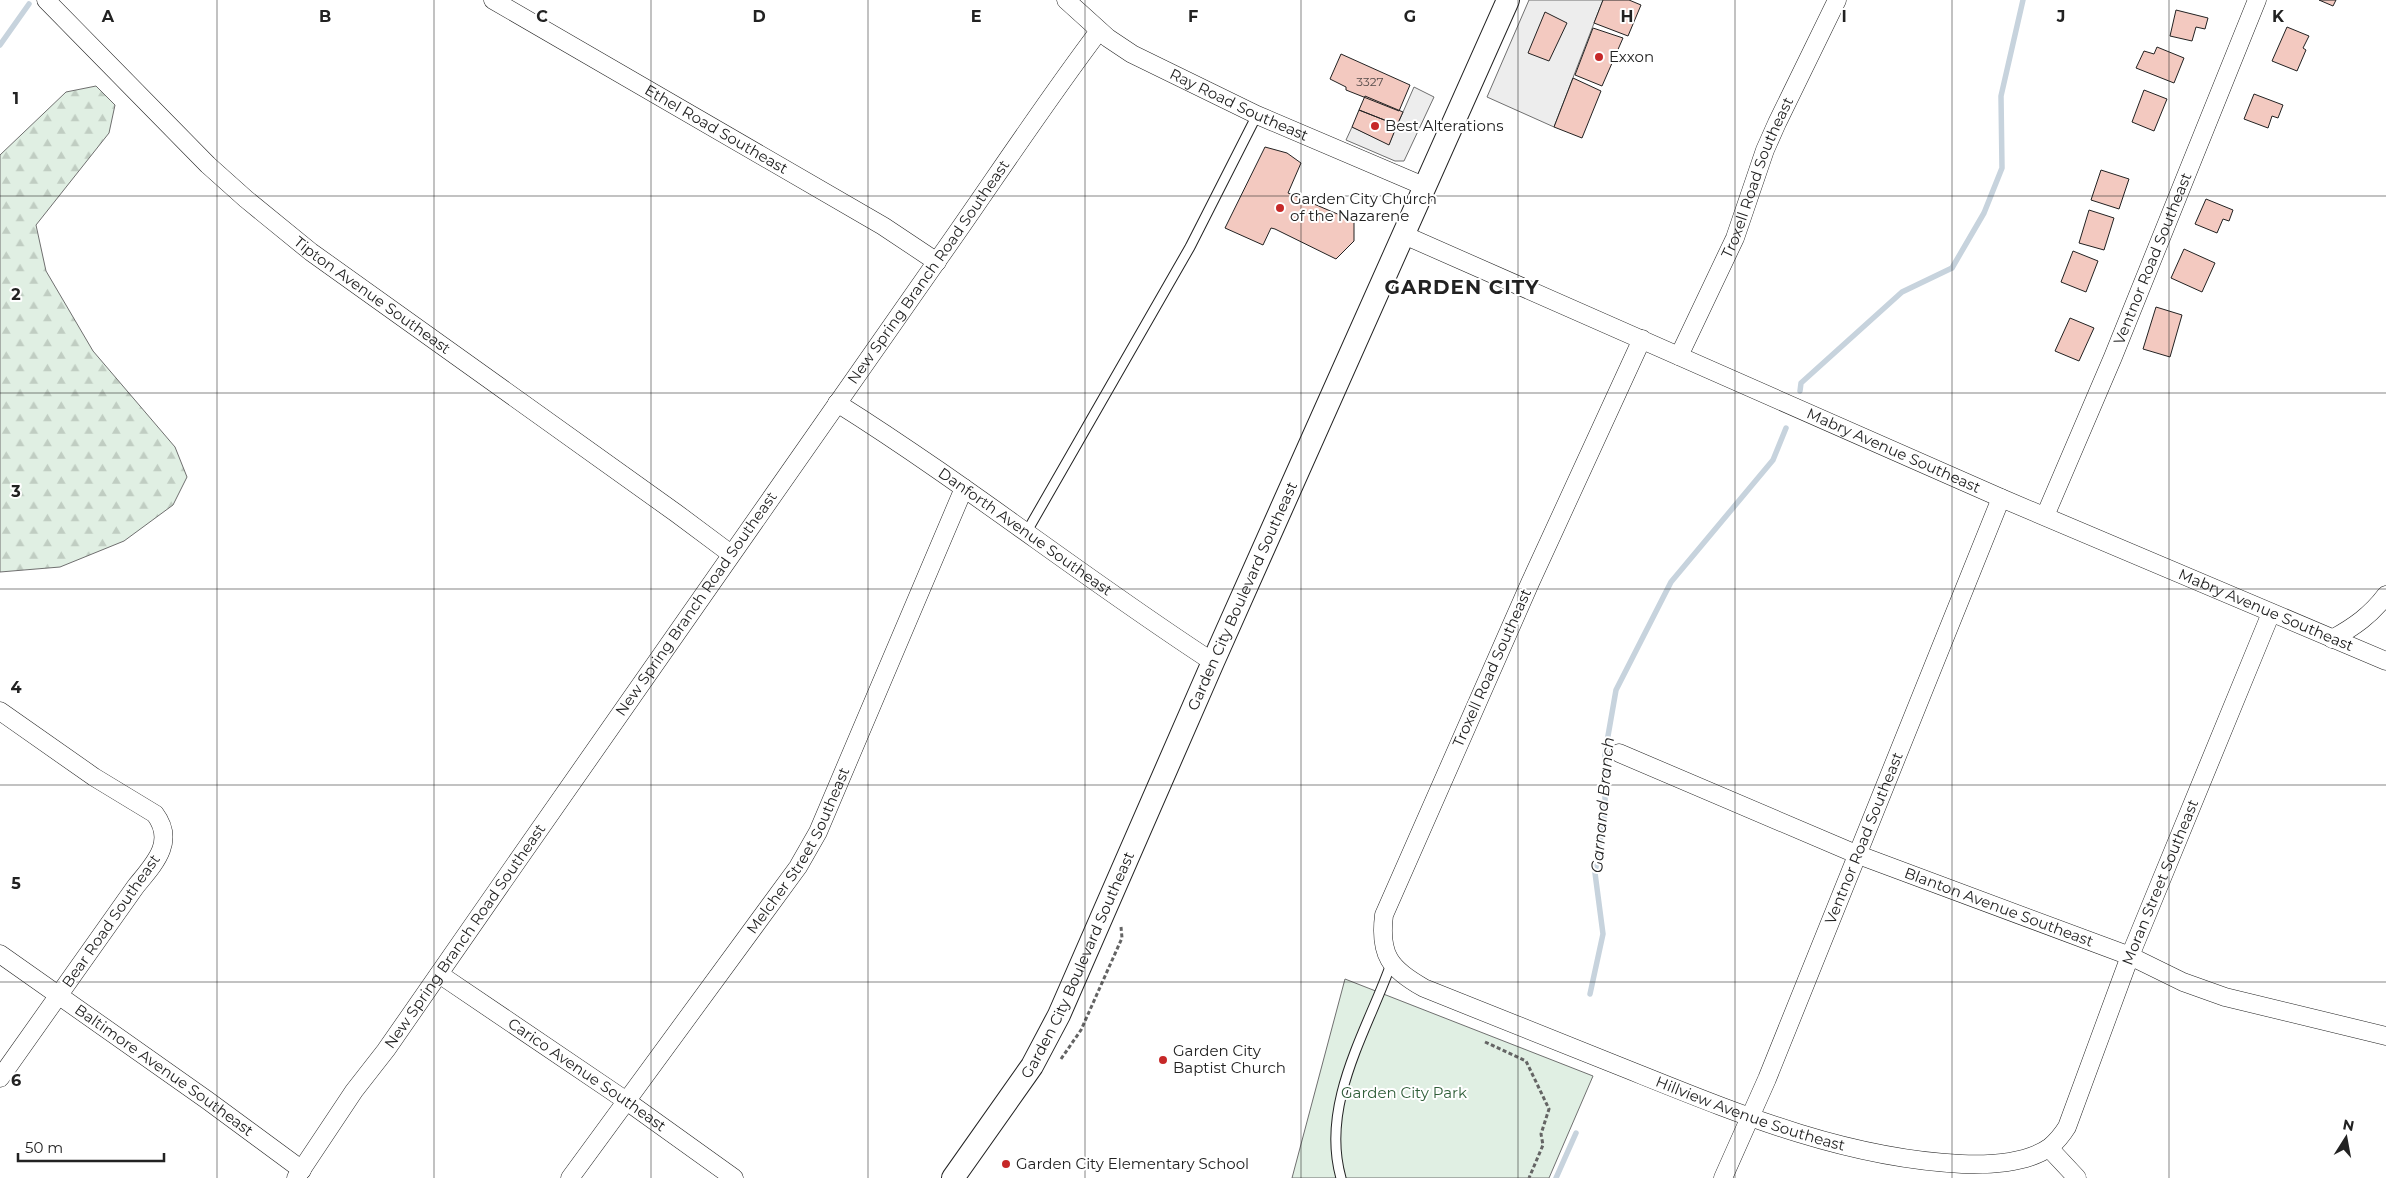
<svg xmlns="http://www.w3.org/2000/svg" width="2386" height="1178" viewBox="0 0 2386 1178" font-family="Montserrat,sans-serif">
<defs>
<pattern id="forest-firs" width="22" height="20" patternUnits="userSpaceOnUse" patternTransform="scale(1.25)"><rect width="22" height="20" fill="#e0efe3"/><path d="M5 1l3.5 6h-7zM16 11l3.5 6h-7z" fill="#c0cdc2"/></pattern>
</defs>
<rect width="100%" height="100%" fill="#fff"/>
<path fill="url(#forest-firs)" stroke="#6f6f6f" d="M96 86 115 105 109 133 36 225 46 271 93 351 175 447 187 477 173 505 124 541 60 567 0 572V155L66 92Z"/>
<path fill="#e0efe3" stroke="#6f6f6f" d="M1345 979 1593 1076 1549 1178H1292Z"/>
<path fill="#ededed" stroke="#6f6f6f" d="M1529 0H1603L1554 127 1487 97Z
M1414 87 1434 97 1404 161H1395L1346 140 1352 127 1389 144Z"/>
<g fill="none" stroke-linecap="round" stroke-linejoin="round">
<path stroke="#c7d3dd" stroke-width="5.5" d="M0 45 29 4
M1800 391 1801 383 1902 292 1952 268 1984 213 2002 168 2001 96 2023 0
M1590 994 1603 934 1595 873 1605 811V753L1616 690 1671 582 1773 460 1786 428
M1556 1178 1576 1133"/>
</g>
<path fill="#f3c9c0" stroke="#222" d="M1603 0H1629L1641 5 1628 36 1594 23Z
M2319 0H2336L2333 6Z
M2176 10 2208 18 2205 29 2196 27 2192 41 2170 36Z
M1545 12 1567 23 1549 61 1528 53Z
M2287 27 2309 36 2303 48 2306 50 2297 71 2272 61Z
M1593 28 1623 38 1602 86 1575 75Z
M2157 47 2184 58 2174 83 2136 68 2144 51 2154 54Z
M1341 54 1410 85 1399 111 1346 90V87L1330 79Z
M1573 78 1601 91 1582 138 1554 127Z
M2144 90 2167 99 2154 131 2132 122Z
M2254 94 2283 105 2278 118 2272 116 2268 128 2244 119Z
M1365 96 1403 112 1397 125 1359 110Z
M1359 110 1397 125 1389 145 1352 127Z
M1265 147 1287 153 1301 163 1288 193 1354 221V241L1336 259 1275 229 1271 228 1263 245 1225 228Z
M2101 170 2129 179 2119 209 2091 200Z
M2206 199 2233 210 2229 221 2223 219 2217 233 2195 224Z
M2089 210 2114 218 2104 250 2079 243Z
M2184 249 2215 263 2202 292 2171 278Z
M2073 251 2098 261 2086 292 2061 282Z
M2156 307 2182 315 2170 357 2143 349Z
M2070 318 2094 328 2079 361 2055 351Z"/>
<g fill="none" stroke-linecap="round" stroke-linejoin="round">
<g stroke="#222" stroke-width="11">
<path id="service" d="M1026 533 1190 247 1257 115
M1341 1178C1320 1104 1367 1031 1391 964"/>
</g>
<g stroke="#222" stroke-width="19">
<g id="minor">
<path id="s1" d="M46 0 208 165 246 199 311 252 676 513 731 554"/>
<path id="s2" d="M493 0 883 226 937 262"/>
<path id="s3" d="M1066 0 1108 38 1132 54 1257 115 1426 187"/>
<path id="s4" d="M1404 235 2001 498 2386 661"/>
<path id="s5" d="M1642 339 1530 583 1384 915C1379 955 1390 969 1424 988 1488 1013 1551 1039 1614 1064 1727 1109 1839 1158 1962 1164 1989 1165 2026 1164 2050 1147 2057 1141 2062 1135 2067 1127L2130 956 2271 613"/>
<path id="s6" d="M1679 356 1735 238 1765 150 1777 123 1837 0"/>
<path id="s7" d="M837 403C966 484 1085 579 1213 662"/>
<path id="s8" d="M2045 516 2113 357 2257 0"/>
<path d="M2332 639C2354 627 2371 615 2386 595"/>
<path d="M0 711 94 777 155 814C176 842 154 864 136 886L0 1078"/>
<path id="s9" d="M1619 753 1856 854 2130 956 2183 982 2225 997 2386 1036"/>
<path id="s10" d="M0 954 207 1100 302 1170"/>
<path id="s11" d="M439 974 628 1102 734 1178"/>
<path d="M2049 1148 2077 1178"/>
<path id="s12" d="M296 1178 354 1091 386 1050C567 790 747 529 930 271 987 191 1040 109 1099 31"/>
<path id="s13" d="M570 1178 798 867 818 832 964 488"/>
<path id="s14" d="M1723 1178 1767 1079 2001 498"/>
</g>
</g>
<g stroke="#222" stroke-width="24">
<g id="tertiary">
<path id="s15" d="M953 1178 1032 1066 1059 1015 1213 662 1508 0"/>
</g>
</g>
<path stroke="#646464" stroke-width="3" stroke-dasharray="4 2.5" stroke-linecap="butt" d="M1485 1042 1526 1061 1549 1109 1541 1134 1543 1145 1529 1178
M1061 1059 1081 1030 1122 938 1121 927"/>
<use href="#service" stroke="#fff" stroke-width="9"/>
<use href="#minor" stroke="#fff" stroke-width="18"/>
<use href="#tertiary" stroke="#fff" stroke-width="22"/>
</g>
<path fill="none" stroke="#222" stroke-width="1" stroke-opacity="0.55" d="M217 0V1178M434 0V1178M651 0V1178M868 0V1178M1085 0V1178M1301 0V1178M1518 0V1178M1735 0V1178M1952 0V1178M2169 0V1178M0 196H2386M0 393H2386M0 589H2386M0 785H2386M0 982H2386"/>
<g fill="#c62828" stroke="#fff" stroke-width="2">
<circle cx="1599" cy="57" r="5"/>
<circle cx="1375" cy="126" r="5"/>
<circle cx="1280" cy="208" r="5"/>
<circle cx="1163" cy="1060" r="5"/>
<circle cx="1006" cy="1164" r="5"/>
</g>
<g text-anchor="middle" stroke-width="4" stroke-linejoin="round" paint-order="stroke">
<g font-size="12" fill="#564c4a">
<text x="1370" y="86">3327</text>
</g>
<g font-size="15" fill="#222" stroke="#fff" text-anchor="start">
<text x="1609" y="62">Exxon</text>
<text x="1385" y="131">Best Alterations</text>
<text x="1290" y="204">Garden City Church<tspan x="1290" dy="17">of the Nazarene</tspan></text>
<text x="1173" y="1056">Garden City<tspan x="1173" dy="17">Baptist Church</tspan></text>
<text x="1016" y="1169">Garden City Elementary School</text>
</g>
<g font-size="15" fill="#222" stroke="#fff">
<text dy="5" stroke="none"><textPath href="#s3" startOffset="204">Ray Road Southeast</textPath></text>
<text dy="5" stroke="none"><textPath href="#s2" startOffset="258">Ethel Road Southeast</textPath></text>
<text dy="5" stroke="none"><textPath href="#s6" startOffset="195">Troxell Road Southeast</textPath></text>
<text dy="5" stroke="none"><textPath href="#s8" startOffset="279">Ventnor Road Southeast</textPath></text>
<text dy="5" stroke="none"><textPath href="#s12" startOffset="1105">New Spring Branch Road Southeast</textPath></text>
<text dy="5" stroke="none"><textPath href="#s1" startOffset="441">Tipton Avenue Southeast</textPath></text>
<text dy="5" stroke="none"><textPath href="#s4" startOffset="535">Mabry Avenue Southeast</textPath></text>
<text dy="5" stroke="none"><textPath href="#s7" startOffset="228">Danforth Avenue Southeast</textPath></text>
<text dy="5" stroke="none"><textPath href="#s15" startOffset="652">Garden City Boulevard Southeast</textPath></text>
<text dy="5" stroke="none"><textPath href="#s12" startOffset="700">New Spring Branch Road Southeast</textPath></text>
<text dy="5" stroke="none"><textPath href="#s4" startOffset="940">Mabry Avenue Southeast</textPath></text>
<text transform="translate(1492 668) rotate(-66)" y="5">Troxell Road Southeast</text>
<text dy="5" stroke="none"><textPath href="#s14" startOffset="368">Ventnor Road Southeast</textPath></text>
<text dy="5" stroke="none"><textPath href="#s13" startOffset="400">Melcher Street Southeast</textPath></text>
<text dy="5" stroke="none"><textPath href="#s5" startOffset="1670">Moran Street Southeast</textPath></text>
<text dy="5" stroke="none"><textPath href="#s9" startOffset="410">Blanton Avenue Southeast</textPath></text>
<text transform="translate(111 921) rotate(-55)" y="5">Bear Road Southeast</text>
<text dy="5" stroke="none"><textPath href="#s12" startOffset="295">New Spring Branch Road Southeast</textPath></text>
<text dy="5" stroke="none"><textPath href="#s15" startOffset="248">Garden City Boulevard Southeast</textPath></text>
<text dy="5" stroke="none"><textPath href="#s10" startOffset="201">Baltimore Avenue Southeast</textPath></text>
<text dy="5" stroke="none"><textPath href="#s11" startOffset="179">Carico Avenue Southeast</textPath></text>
<text dy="5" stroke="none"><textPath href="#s5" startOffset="1072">Hillview Avenue Southeast</textPath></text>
</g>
<g font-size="15" fill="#2f5e38" stroke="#fff">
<text x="1404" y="1098">Garden City Park</text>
</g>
<g font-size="16" font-style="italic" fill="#222" stroke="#fff">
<text transform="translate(1602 805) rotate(-85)" y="6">Garnand Branch</text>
</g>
<g font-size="20" font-weight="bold" letter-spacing="1" fill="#222" stroke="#fff">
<text x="1462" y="294">GARDEN CITY</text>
</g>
</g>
<g font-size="16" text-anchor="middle" font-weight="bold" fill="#222" stroke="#fff" stroke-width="4" stroke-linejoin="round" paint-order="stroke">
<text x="108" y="22">A</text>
<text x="325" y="22">B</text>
<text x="542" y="22">C</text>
<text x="759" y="22">D</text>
<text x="976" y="22">E</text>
<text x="1193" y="22">F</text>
<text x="1410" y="22">G</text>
<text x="1627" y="22">H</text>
<text x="1844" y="22">I</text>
<text x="2061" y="22">J</text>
<text x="2278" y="22">K</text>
<text x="16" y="104">1</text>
<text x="16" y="300">2</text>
<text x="16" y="497">3</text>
<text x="16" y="693">4</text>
<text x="16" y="889">5</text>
<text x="16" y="1086">6</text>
</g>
<g transform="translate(2346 1138) rotate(11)" stroke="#ffffff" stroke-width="4" paint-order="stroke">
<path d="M0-4L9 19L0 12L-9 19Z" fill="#222222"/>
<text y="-8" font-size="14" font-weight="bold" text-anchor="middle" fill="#222222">N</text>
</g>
<path d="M18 1153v8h146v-8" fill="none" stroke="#222222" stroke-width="2.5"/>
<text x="25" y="1153" font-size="15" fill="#222222" stroke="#ffffff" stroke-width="4" paint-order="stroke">50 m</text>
</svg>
